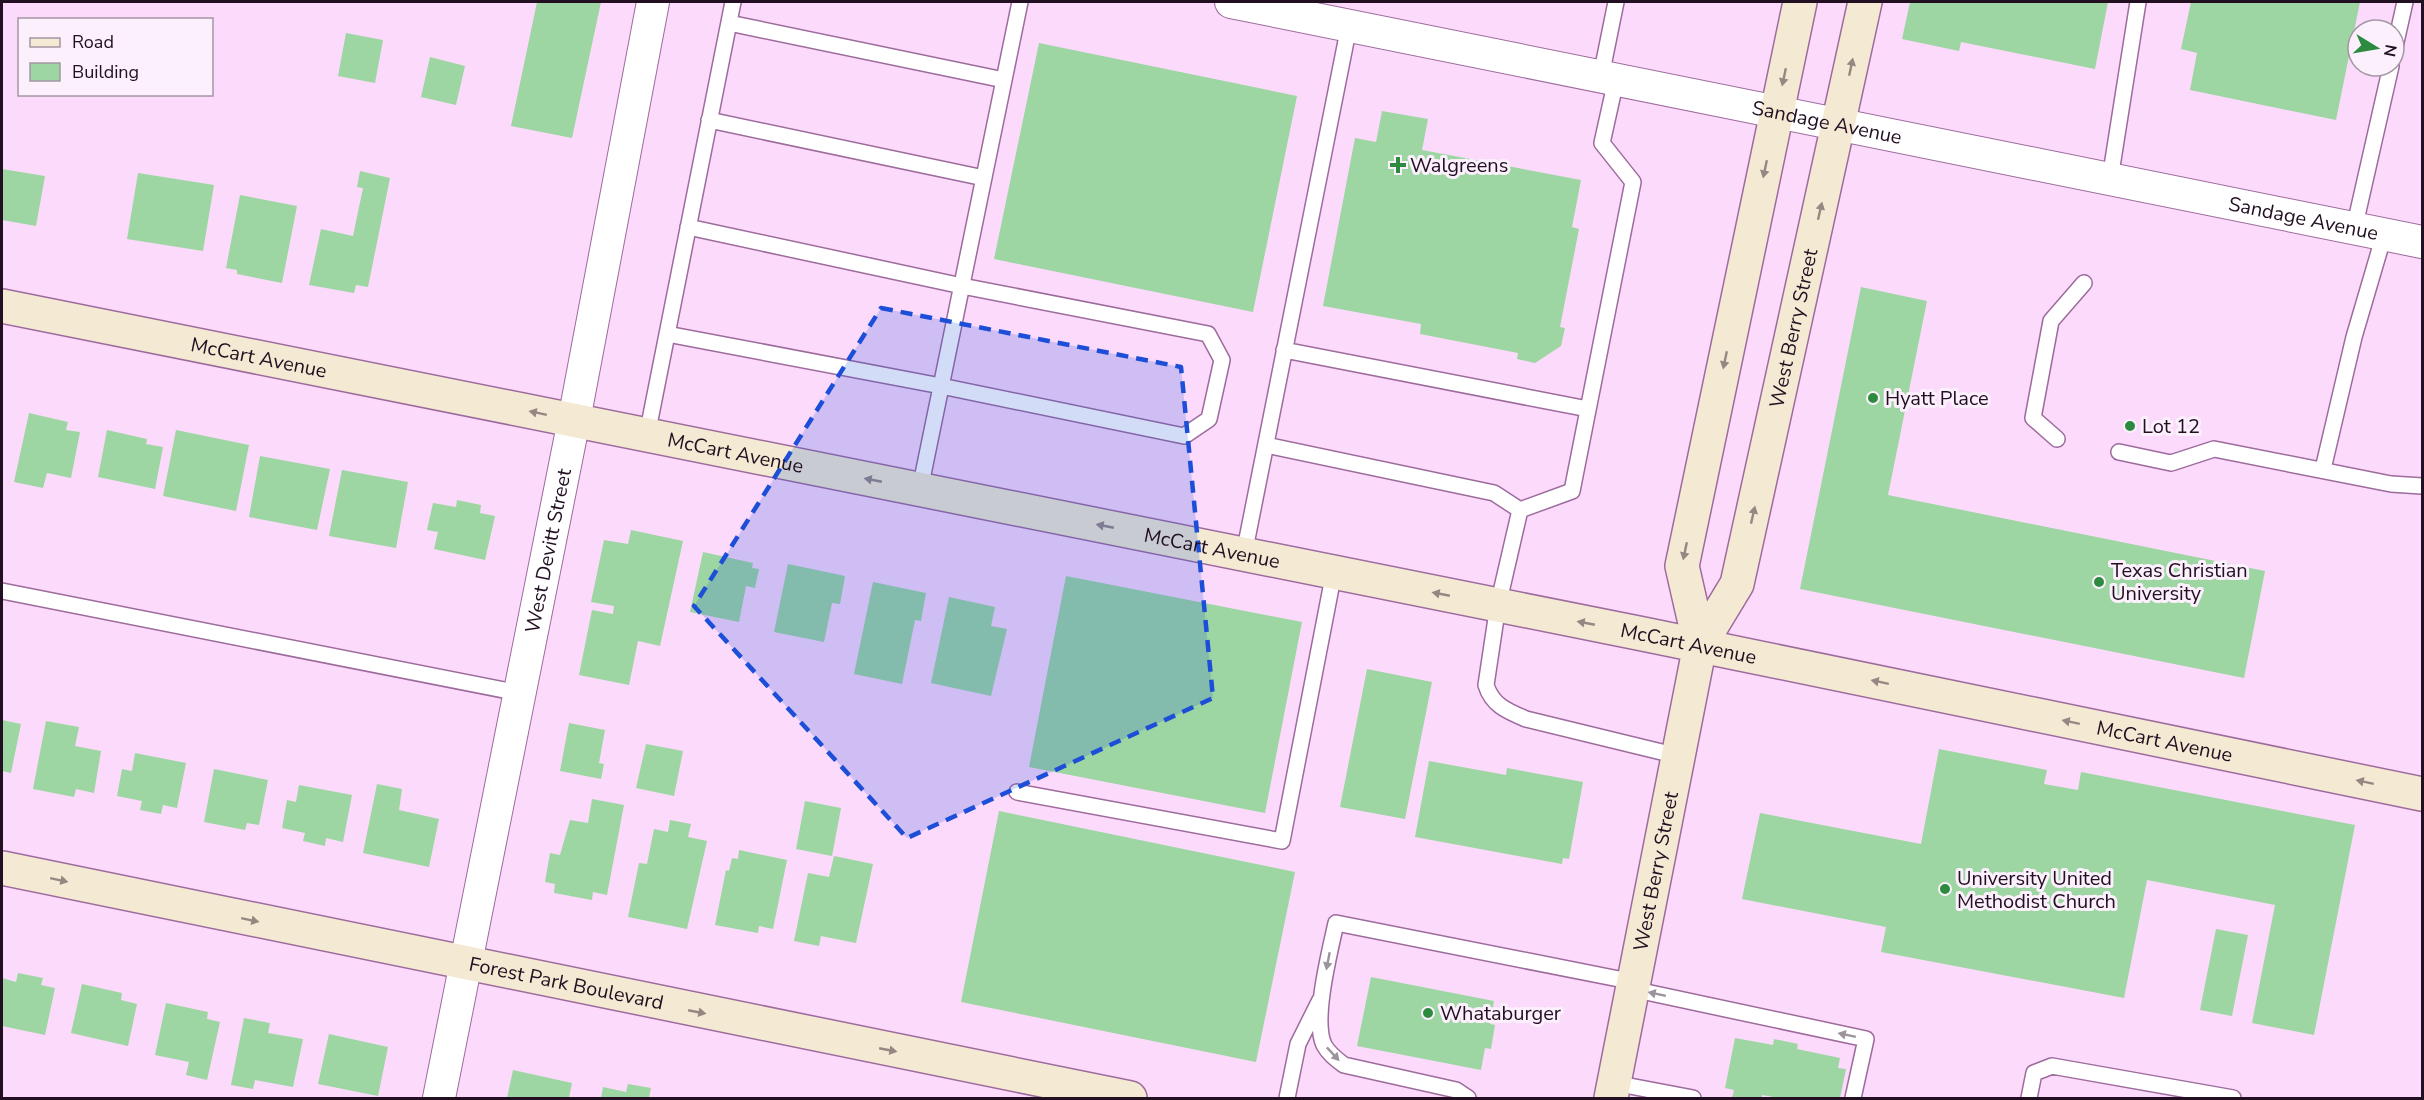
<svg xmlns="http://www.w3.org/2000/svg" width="2424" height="1100" viewBox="0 0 2424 1100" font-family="'Nunito Sans',sans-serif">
<rect width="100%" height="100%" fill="#fcdafb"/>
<path fill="#9dd6a2" d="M537 2H601L572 138 511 126Z
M1910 2H2108L2095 69 1961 42 1959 51 1902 39Z
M2191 2H2360L2336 120 2190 90 2197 53 2181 49Z
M346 33 383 40 375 83 338 76Z
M1039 43 1297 96 1253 312 994 259Z
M430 57 465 66 456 105 421 97Z
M1382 111 1428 119 1422 150 1581 180 1572 227 1579 229 1560 327 1565 328 1561 346 1535 363 1517 359 1518 353 1420 334 1421 324 1323 306 1355 138 1376 142Z
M2 169 45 176 36 226 2 220Z
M360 171 390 178 368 287 356 285 354 293 309 285 321 229 353 236 363 188 357 187Z
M138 173 214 185 203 251 127 239Z
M240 195 297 206 282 283 237 274V270L226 268Z
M1861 287 1927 301 1888 495 2265 571 2244 678 1800 589Z
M29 413 68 422 66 430 80 432 71 478 47 473 43 488 14 482Z
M107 430 147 439 146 444 163 447 155 489 98 477Z
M176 430 249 445 236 511 163 496Z
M260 456 330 469 317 530 249 517Z
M342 470 408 482 396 548 329 536Z
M457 500 481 505 480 513 495 516 485 560 434 549 438 532 427 530 433 503 456 507Z
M631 530 683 541 660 646 638 641 629 685 579 675 592 610 613 614 614 606 591 602 604 540 628 544Z
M703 552 753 563 752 568 759 569 755 588 746 586 739 622 690 612Z
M788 564 845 576 840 604 832 603 824 642 774 632Z
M1066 576 1302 622 1265 813 1029 767Z
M873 582 926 593 921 621 915 620 902 684 854 674Z
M949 597 995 607 991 626 1007 629 991 696 931 683Z
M1367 669 1432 682 1405 819 1340 807Z
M2 720 21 724 11 773 2 771Z
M46 721 79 727 75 746 101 751 94 793 76 789 74 797 33 789Z
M569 723 605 730 599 763 604 764 601 779 560 771Z
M646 744 683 751 674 796 636 788Z
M1939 749 2047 770 2044 784 2078 790 2081 772 2355 825 2314 1035 2252 1023 2275 905 2147 880 2124 998 1881 952 1886 927 1742 899 1760 813 1921 844Z
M135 753 186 763 177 808 163 805 161 814 140 810 142 801 117 796 122 769 132 771Z
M1429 761 1506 775 1507 768 1583 782 1569 859 1563 858 1562 864 1415 837Z
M214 769 268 780 259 825 247 823 245 830 204 822Z
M377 784 402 789 399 810 439 819 429 867 363 853Z
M299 785 352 795 343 842 326 838 325 846 303 841 305 833 282 828 287 800 296 802Z
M592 799 624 805 607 895 593 892 592 900 554 893 555 884 545 882 550 853 560 855 570 820 588 823Z
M805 801 841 808 832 856 796 849Z
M999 811 1295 872 1256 1062 961 1002Z
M670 820 691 824 688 837 707 841 687 929 628 917 639 863 647 864 654 829 668 832Z
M739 850 787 860 773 929 759 926 758 933 715 925 726 870 729 871 732 858 738 859Z
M834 856 873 864 856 943 821 936 819 946 794 941 808 873 829 877Z
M2216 929 2248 935 2232 1016 2200 1010Z
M18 973 43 978 41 985 55 988 45 1035 2 1026V978L16 982Z
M1371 977 1494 1001 1490 1024 1495 1025 1491 1049 1485 1048 1481 1070 1357 1046Z
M82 984 122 993 121 1000 137 1004 128 1046 71 1033Z
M166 1003 208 1012 207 1019 220 1022 207 1080 186 1075 189 1062 155 1055Z
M244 1018 270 1023 268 1033 303 1039 293 1087 255 1080 253 1089 231 1085Z
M329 1034 388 1047 378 1096 318 1084Z
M1735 1038 1773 1045 1774 1039 1798 1044 1797 1049 1840 1058 1838 1068 1846 1069 1840 1098H1779L1762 1095V1098H1732L1734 1090 1725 1088Z
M513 1070 572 1083 569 1098H507Z
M628 1084 651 1088 649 1098H601L603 1087 626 1092Z"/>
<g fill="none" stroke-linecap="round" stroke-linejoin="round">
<g stroke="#9d6b9d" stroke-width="18">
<path id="lane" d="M729 23 1004 80
M2394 51 2405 2
M1601 76 1616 2
M709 120 984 178
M2110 179 2138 2
M2354 229 2391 66
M667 334 941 386 1184 436 1209 419 1222 360 1208 334 962 286 688 227
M1284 350 1588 409
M647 435 733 2
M2057 439 2033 418 2051 321 2084 283
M1266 445 1494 493 1520 510
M2119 452 2171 463 2214 449 2391 484 2422 486
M2323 469 2354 337 2384 235
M920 489 1020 2
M1520 510 1572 491 1633 182 1602 143 1616 80
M1520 510 1498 605 1486 685C1492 705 1507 711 1526 719L1678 756
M1244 554 1349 26
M2 591 519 693
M1017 792 1282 841 1334 572
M1632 989 1866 1039 1853 1098
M1614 1083 1693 1098
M1287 1098 1298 1044 1320 1000
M1468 1098 1456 1090 1344 1065C1336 1059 1329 1054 1324 1045 1312 1020 1330 951 1336 923L1634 982
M2029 1098 2034 1073 2052 1066 2233 1098"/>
</g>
<g stroke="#9d6b9d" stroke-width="34">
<g id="street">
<path id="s1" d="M1231 2 2422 242"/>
<path id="s2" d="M439 1098 574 420 653 2"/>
</g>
</g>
<g stroke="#9d6b9d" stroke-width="36">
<g id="secondary">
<path id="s3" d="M2 306 1643 634 2422 794"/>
<path d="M1700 645 1682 566 1800 2"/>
<path id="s4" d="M2 868 1130 1098"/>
<path id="s5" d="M1611 1098 1700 645 1737 584 1865 2"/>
</g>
</g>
<use href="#lane" stroke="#fff" stroke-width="15"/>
<use href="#street" stroke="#fff" stroke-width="32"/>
<use href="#secondary" stroke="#f4ead3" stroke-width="33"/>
</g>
<defs><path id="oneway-solid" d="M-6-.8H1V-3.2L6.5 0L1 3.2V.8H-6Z" transform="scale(1.5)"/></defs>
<g fill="#968783">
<use href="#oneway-solid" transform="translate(1851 67) rotate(-78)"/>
<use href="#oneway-solid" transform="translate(1784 77) rotate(102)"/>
<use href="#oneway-solid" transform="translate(1765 169) rotate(102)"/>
<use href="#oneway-solid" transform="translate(1820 211) rotate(-77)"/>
<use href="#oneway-solid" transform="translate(1725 360) rotate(102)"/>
<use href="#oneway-solid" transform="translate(538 413) rotate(-168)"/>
<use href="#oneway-solid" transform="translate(873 480) rotate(-169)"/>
<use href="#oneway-solid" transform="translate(1753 515) rotate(-77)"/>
<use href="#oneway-solid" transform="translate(1105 526) rotate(-169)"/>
<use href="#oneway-solid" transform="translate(1685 551) rotate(102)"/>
<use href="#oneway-solid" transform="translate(1441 594) rotate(-169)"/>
<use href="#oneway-solid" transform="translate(1586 623) rotate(-169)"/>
<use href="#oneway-solid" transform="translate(1880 682) rotate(-168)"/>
<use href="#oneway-solid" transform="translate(2071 722) rotate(-168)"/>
<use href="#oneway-solid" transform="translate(2365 782) rotate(-168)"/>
<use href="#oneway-solid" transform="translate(59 880) rotate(12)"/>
<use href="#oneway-solid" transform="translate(250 920) rotate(12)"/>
<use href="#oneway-solid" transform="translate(697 1012) rotate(11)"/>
<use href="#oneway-solid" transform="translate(888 1050) rotate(11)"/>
</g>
<g fill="#9c939c">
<use href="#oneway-solid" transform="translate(1328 961) rotate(101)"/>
<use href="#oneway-solid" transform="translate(1657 994) rotate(-168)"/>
<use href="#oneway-solid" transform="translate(1847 1035) rotate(-168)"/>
<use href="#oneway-solid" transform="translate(1333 1054) rotate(47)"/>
</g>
<path fill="#1d4ed8" fill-opacity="0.2" stroke="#1d4ed8" stroke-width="4.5" stroke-dasharray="12 8" stroke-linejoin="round" d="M881 308 1181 367 1213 698 907 838 694 606Z"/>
<g fill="#2c8b3e" stroke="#fbf0fb" stroke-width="2">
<path d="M1395 156h6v6h6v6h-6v6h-6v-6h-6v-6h6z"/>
<circle cx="1873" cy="398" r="6"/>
<circle cx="2130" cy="426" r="6"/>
<circle cx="2099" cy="582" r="6"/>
<circle cx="1945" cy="889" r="6"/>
<circle cx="1428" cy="1013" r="6"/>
</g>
<g text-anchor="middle" stroke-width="6" stroke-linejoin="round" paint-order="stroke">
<g font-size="20" fill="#220f22" stroke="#fbf0fb">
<text dy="7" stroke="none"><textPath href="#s1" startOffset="608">Sandage Avenue</textPath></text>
<text dy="7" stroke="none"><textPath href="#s1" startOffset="1094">Sandage Avenue</textPath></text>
<text dy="7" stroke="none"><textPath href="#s5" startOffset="795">West Berry Street</textPath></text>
<text dy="7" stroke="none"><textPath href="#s3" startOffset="262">McCart Avenue</textPath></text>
<text dy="7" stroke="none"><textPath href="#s3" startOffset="748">McCart Avenue</textPath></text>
<text dy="7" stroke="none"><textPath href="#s3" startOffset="1234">McCart Avenue</textPath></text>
<text dy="7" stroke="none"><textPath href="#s2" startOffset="558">West Devitt Street</textPath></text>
<text dy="7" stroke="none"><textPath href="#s3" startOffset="1720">McCart Avenue</textPath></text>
<text dy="7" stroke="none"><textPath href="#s3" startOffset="2206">McCart Avenue</textPath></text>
<text dy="7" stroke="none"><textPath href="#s5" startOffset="231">West Berry Street</textPath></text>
<text dy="7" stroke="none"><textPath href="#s4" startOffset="576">Forest Park Boulevard</textPath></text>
</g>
<g font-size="20" fill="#220f22" stroke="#fbf0fb" text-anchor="start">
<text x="1410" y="172">Walgreens</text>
<text x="1885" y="405">Hyatt Place</text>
<text x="2142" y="433">Lot 12</text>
<text x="2111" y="577">Texas Christian<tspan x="2111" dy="23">University</tspan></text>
<text x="1957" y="885">University United<tspan x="1957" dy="23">Methodist Church</tspan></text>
<text x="1440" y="1020">Whataburger</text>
</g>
</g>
<rect width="2424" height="1100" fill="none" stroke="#220f22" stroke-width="6"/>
<rect x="18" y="18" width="195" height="78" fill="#fbf0fb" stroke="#a496a4" stroke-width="1.5"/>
<rect x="30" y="38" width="30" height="9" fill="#f4ead3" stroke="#a496a4" stroke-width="1.5"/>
<text x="72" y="48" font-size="18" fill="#220f22">Road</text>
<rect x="30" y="63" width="30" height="18" fill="#9dd6a2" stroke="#a496a4" stroke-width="1.5"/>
<text x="72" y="78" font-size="18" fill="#220f22">Building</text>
<g transform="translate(2376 48) rotate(101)"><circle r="28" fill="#fbf0fb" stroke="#a496a4" stroke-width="1.5"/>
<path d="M0-4.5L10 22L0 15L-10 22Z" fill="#2c8b3e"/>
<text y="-9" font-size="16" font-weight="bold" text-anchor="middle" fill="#220f22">N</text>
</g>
</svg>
